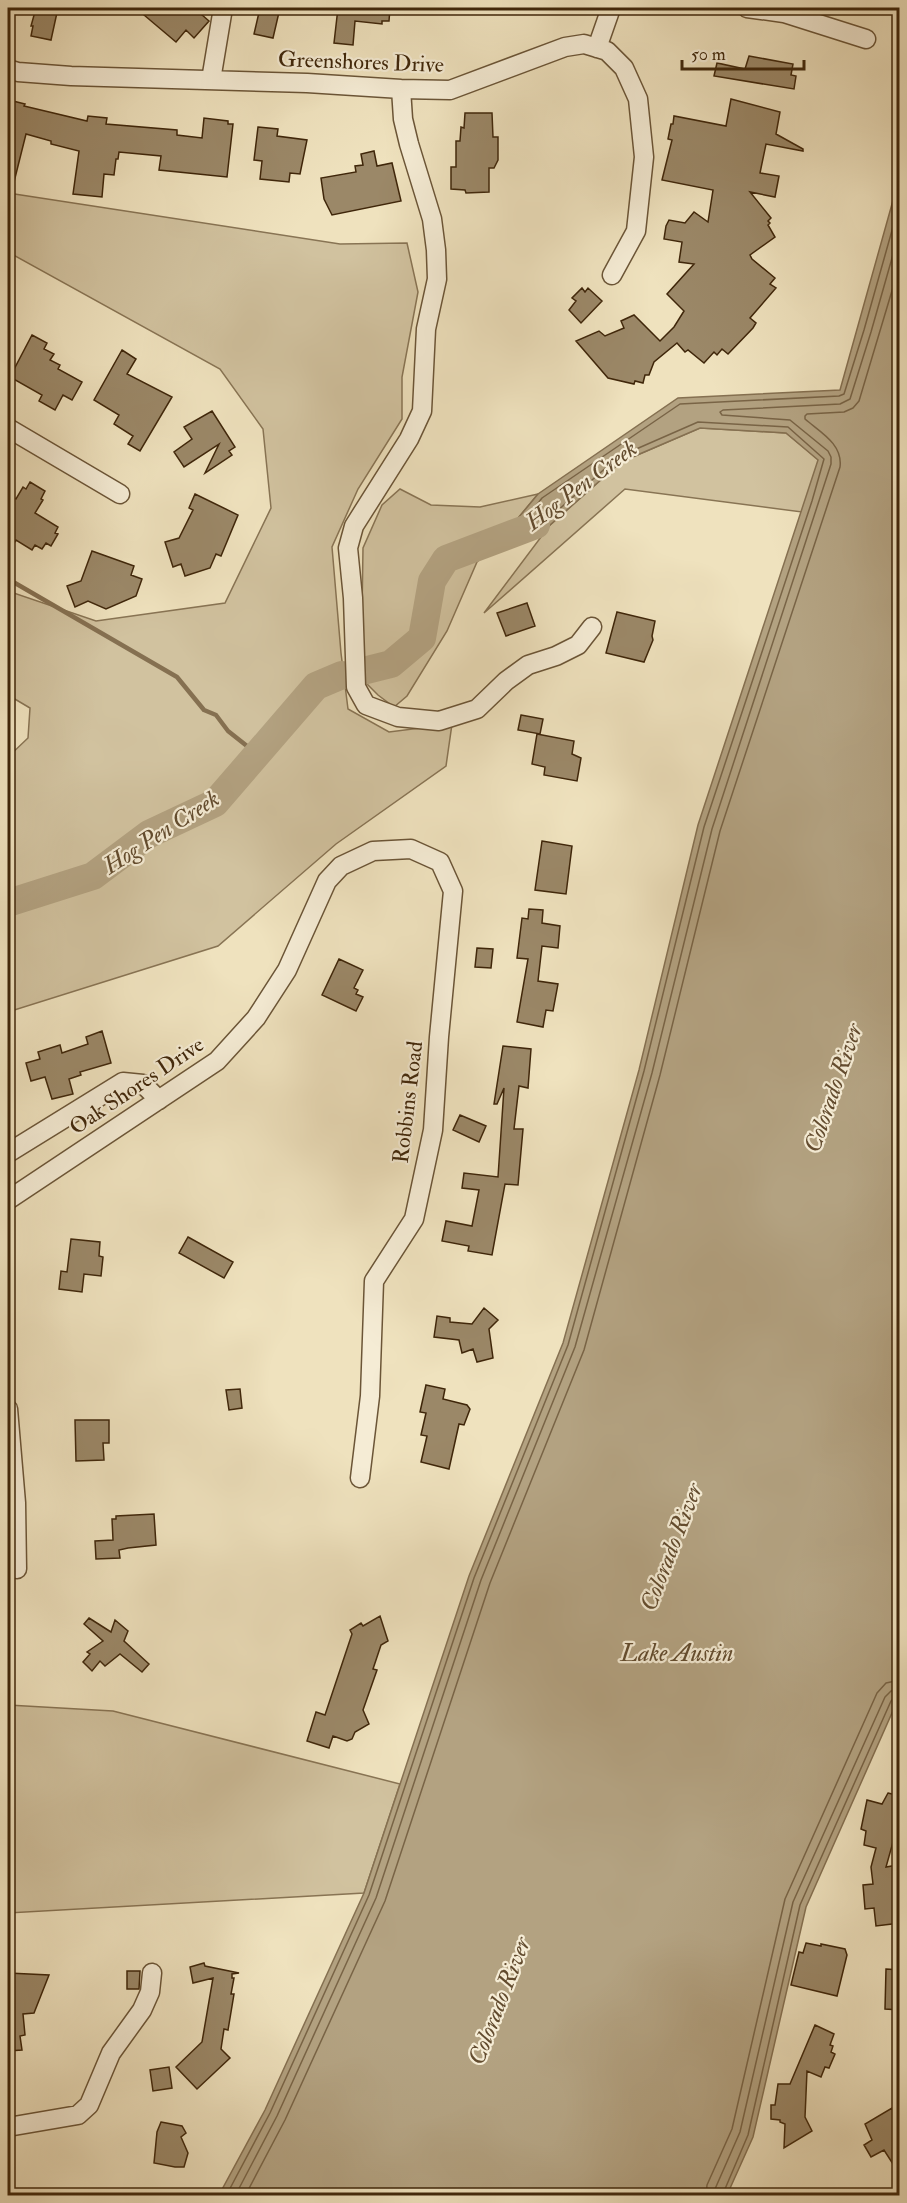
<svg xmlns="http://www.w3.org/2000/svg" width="907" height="2203" viewBox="0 0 907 2203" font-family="'IM FELL Double Pica',serif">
<rect width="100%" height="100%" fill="#efe2be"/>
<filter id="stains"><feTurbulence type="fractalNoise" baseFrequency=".00333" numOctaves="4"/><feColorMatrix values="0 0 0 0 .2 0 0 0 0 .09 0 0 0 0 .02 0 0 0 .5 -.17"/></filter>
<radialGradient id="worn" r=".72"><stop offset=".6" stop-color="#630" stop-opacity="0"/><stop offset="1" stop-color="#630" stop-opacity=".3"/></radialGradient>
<path fill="#d1c29f" stroke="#887454" stroke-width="1.5" d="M8 193 340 244 407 243 418 292 402 377V419L358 489 332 547 341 653 348 709 389 732 452 724 446 766 336 844 218 946 8 1012V757L28 738 30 708 8 695V591L96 621 225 603 271 508 263 429 220 369 8 252Z
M700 428 786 433 819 460 802 512 625 489 484 613 550 525 621 462Z
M400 489 431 505 480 507 538 494 495 546 477 562 447 631 407 696 394 707 378 695 361 678 363 548 382 505Z
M8 1705 113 1711 400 1784 364 1893 8 1913Z"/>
<path fill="#b3a281" stroke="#857051" stroke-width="1.5" d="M899 179V1697L806 1907 753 2137 727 2195H219L265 2110 364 1893 469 1576 563 1343 639 1070 698 825 818 460 786 433 700 428 621 462 550 525 495 546 538 494 678 398 840 390Z"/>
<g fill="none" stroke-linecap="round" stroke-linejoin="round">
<path stroke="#796446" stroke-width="1.5" d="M226 2196 270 2113 369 1895 474 1578 568 1345 644 1071 704 827 812 501 824 459 788 427 698 422 618 457 547 520 524 529 521 525 542 498 680 404 839 396 844 394 864 330 900 202
M235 2196 277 2116 376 1898 481 1580 575 1347 652 1073 712 829 831 464V457L828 451 790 420 722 415 720 412 723 410 840 404 850 399 871 332 900 230
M245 2196 285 2120 385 1901 490 1583 584 1350 660 1075 720 831 840 467C843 444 820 432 805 419V416L807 414 844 412 853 408 859 401 900 264
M706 2196 707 2185 732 2129 785 1899 877 1693 886 1683 900 1680
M715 2196V2189L740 2132 793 1902 885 1697 891 1691 900 1689
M722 2196 748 2135 800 1905 891 1701 895 1697H900"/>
<path stroke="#857051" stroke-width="4.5" d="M8 582 15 583 177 677 204 710 216 715 228 731 257 754"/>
<path stroke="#b3a281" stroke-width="28" d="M363 671 391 664 422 638 432 581 446 559 536 525
M8 903 93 876 149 834 215 803 316 686 342 675"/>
</g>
<path fill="#9b8868" stroke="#3f260a" stroke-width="1.5" d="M36 8H58L51 40 31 36 33 26H31Z
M150 8H194L209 21 194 38 186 30 176 42 144 15Z
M260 8H280L273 38 254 34Z
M338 8H390L389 21H382V24L355 21 353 45 334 43Z
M749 56 793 64 791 75 796 76 794 89 714 76 717 63 745 69Z
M731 99 780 112 776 134 803 149V151L766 144 760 173 779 176 775 197 750 192 771 218 768 221 770 223 768 225 775 237 750 255 752 259 775 278 770 284 776 288 750 318 756 323 753 328 728 354 722 349 717 355 714 352 704 363 688 350 685 352 677 343 654 362 649 375H645L643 383 635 381 634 384 608 378 576 341 599 331 605 336 624 328 621 321 634 315 660 341 674 327 684 311 667 294 694 264 679 262 682 242 664 239 666 226 669 220 685 223 694 212 708 222 713 190 662 180 672 140 668 139 671 124H673L674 116 726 126Z
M13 101 25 104 24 106 87 121 88 116 107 118 106 124 177 130V135L202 138 204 118 228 121V124H233L227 177 159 170 161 156 119 152 118 159H116L114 175 104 174 102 197 73 194 79 151 51 144V141L26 134 12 190H8V108L11 109Z
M465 113H492L493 137H498V160L494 168H489V192L466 193 465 190 451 189V167H456V141H460L461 127 464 128Z
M258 127 278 129 277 136 307 140 300 174 290 173 289 182 260 179 262 161 254 160Z
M374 151 377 166 392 163 401 201 332 215 324 199 321 178 356 172 355 166 363 165 361 154Z
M582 288 585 292 588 288 602 301 581 323 569 310 576 301 572 298Z
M32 335 47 343 44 349 54 354 50 360 60 365 58 369 82 382 72 400 63 395 55 410 39 401 42 395 10 377Z
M122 350 136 359 127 374 172 397 140 451 128 444 133 436 114 424 119 415 94 400Z
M212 411 235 447 229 451 232 455 205 473 219 444 184 467 174 452 192 439 184 427Z
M30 482 45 491 41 499 43 500 35 513 58 527 55 533 58 534 51 546 46 543 42 549 35 545 32 550 16 540 8 553V493L16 499 23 487 26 489Z
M195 494 238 515 221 556 216 554 210 568 185 576 181 564 173 567 165 542 179 538 193 510 189 508Z
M92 551 134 566 131 575 142 579 136 596 106 609 88 601 75 607 67 586 81 581Z
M527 603 535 626 506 636 497 613Z
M617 612 655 621 652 636 653 640 644 662 606 653Z
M521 715 543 719 540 734 518 730Z
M537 734 574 741 572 754 581 758 577 781 544 775 545 767 532 764Z
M542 841 572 846 566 894 535 890Z
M529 909 543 910 542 923 560 926 558 948 542 946 538 981 558 984 553 1011 546 1010 543 1027 517 1022 528 959 517 958 522 918 528 919Z
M477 948 493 949 491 968 475 967Z
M339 959 363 970 354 988 358 990 356 994 363 997 356 1011 322 995Z
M102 1031 111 1063 80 1072 81 1075 69 1079 73 1094 52 1099 45 1077 31 1081 26 1063 40 1059 38 1052 60 1045 62 1053 88 1044 86 1037Z
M503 1046 531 1049 528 1088 519 1086 514 1129H523L518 1185 505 1184 492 1255 468 1251 469 1246 442 1241 446 1221 472 1226 479 1190 462 1188 464 1173 498 1177 504 1088 497 1104H494Z
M460 1115 486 1126 479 1142 453 1130Z
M188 1237 233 1262 224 1278 179 1253Z
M71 1239 100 1242 99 1256 103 1257 101 1276 84 1274 82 1292 59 1289 61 1271 67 1272Z
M484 1308 498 1320 489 1329 493 1358 477 1362 473 1349 462 1353 459 1340 434 1337 437 1316 450 1318V1322L472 1324Z
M426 1385 445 1389 443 1399 467 1405 470 1409 464 1425 459 1424 449 1469 421 1462 427 1436 421 1435 426 1413 420 1412Z
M240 1389 242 1408 229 1410 226 1390Z
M75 1420H109V1443H103L104 1460 76 1461Z
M154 1514 156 1545 128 1548 119 1550 120 1558 96 1559 95 1541 113 1540 112 1519H116V1516Z
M380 1616 388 1641 381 1645 373 1669 377 1670 363 1710 369 1724 355 1732 352 1739 347 1741 333 1736 329 1748 307 1741 316 1712 325 1715 352 1634 350 1630 361 1623 363 1626Z
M89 1618 111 1632 115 1620 128 1631 124 1641 149 1664 142 1672 120 1654 105 1666 100 1661 92 1671 83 1662 90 1654 87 1652 103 1641 84 1624Z
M888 1793 900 1796V1817L886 1867 898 1865 900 1923 876 1926 874 1908 865 1909 863 1885 873 1884 871 1867 876 1848 864 1845 866 1831 861 1829 867 1800 882 1804Z
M806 1943 821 1946V1944L845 1949 847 1955 837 1996 791 1985 799 1952 803 1953Z
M204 1963 205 1966 239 1973 232 1974V1978H234L231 1994H234L228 2030 224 2029 221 2049 230 2058 197 2089 176 2067 202 2042 213 1978 193 1983 190 1967Z
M886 1969 900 1970V2010L885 2009Z
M127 1971H140L139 1989H127Z
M8 1973 49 1975 34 2013 23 2014 25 2035 20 2036 22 2050 8 2051Z
M815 2025 834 2034 830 2045 833 2046 831 2052 835 2054 829 2068 825 2067 821 2077 807 2071 805 2117 812 2131 784 2148 785 2124 780 2122V2120L771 2119V2105H775L778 2084H790Z
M169 2067 172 2088 153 2091 150 2070Z
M892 2108 900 2121V2175L884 2150 871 2157 864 2145 872 2140 865 2124Z
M161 2122 182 2126 186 2133 181 2137 188 2153 184 2167H175L154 2163 157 2132Z"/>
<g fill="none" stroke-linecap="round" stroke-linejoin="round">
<g stroke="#6b5537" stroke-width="21">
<path id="minor" d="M747 8 784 13 866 39
M597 48 611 8
M8 69 18 72 71 76 307 83 401 89 450 90 565 47 584 44 607 51 624 68 638 99 644 157 636 231 612 275
M211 80 223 8
M401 89 403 119 409 144 432 219 436 250 437 279 426 329 422 411 409 439 354 526 348 548 353 598 356 687 366 705 398 717 439 721 477 709 506 681 528 665 556 656 578 645 592 627
M8 428 120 494
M8 1153 123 1082 143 1084 159 1100
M8 1200 217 1061 256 1018 287 970 327 881 341 866 373 851 411 849 440 862 453 891 439 1037 433 1130 414 1219 374 1281 370 1396 360 1478
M8 1409 16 1503 17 1569
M8 2127 78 2115 89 2105 111 2053 142 2010 150 1992 152 1973"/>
</g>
<use href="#minor" stroke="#f5ecd5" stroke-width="18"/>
</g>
<g text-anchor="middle" stroke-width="4.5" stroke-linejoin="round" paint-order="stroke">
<g font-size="22" fill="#3f260a" stroke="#f5ecd5">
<text transform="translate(361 61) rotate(2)" y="8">Greenshores Drive</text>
<text transform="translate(136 1085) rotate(-34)" y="8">Oak Shores Drive</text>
<text transform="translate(407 1102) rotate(-83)" y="8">Robbins Road</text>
</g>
<g font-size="24" font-style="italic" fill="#624b2e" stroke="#f5ecd5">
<text transform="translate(581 485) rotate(-37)" y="8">Hog Pen Creek</text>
<text transform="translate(161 832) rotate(-33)" y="8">Hog Pen Creek</text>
<text transform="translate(833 1088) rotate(-71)" y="8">Colorado River</text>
<text transform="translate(671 1547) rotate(-69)" y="8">Colorado River</text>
<text x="677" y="1661">Lake Austin</text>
<text transform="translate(499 2001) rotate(-69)" y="8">Colorado River</text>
</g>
</g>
<rect width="907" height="2203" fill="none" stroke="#efe2be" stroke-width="30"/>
<rect x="9" y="9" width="889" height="2185" fill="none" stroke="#3f260a" stroke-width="3"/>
<rect x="15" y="15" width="877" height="2173" fill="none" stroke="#3f260a" stroke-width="1.5"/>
<path d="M682 60v9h122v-9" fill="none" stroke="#3f260a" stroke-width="3"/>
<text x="691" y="60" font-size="18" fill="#3f260a" stroke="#f5ecd5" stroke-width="4.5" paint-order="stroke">50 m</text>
<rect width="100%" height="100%" filter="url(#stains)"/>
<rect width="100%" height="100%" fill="url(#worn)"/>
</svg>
